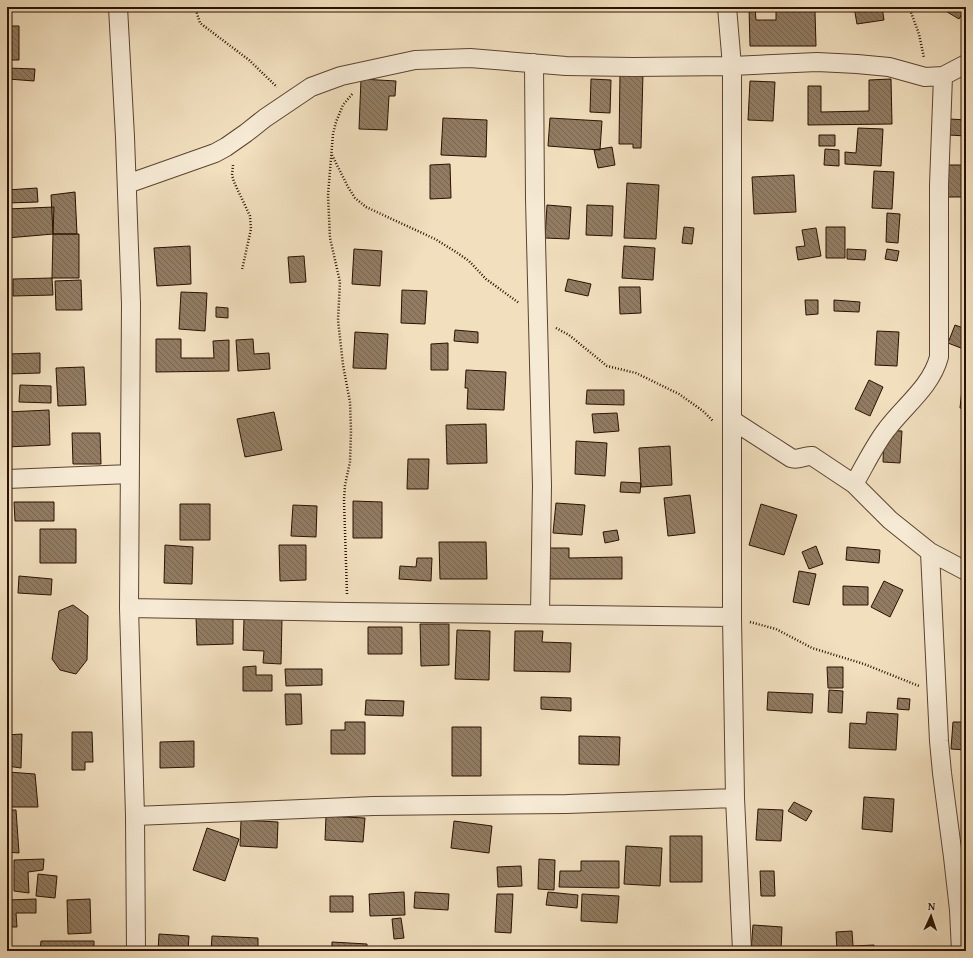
<svg xmlns="http://www.w3.org/2000/svg" width="973" height="958" viewBox="0 0 973 958" font-family="'Gentium Book Plus',serif">
<defs>
<pattern id="building-back-hatch" width="6" height="6" patternUnits="userSpaceOnUse"><rect width="6" height="6" fill="#917c63"/><path d="M-1 5l2 2M0 0l6 6M5-1l2 2" fill="none" stroke="#77644f"/></pattern>
</defs>
<rect width="100%" height="100%" fill="#f1dfbe"/>
<filter id="stains"><feTurbulence type="fractalNoise" baseFrequency=".005" numOctaves="4"/><feColorMatrix values="0 0 0 0 .2 0 0 0 0 .09 0 0 0 0 .02 0 0 0 .5 -.17"/></filter>
<radialGradient id="worn" r=".72"><stop offset=".6" stop-color="#630" stop-opacity="0"/><stop offset="1" stop-color="#630" stop-opacity=".3"/></radialGradient>
<path fill="url(#building-back-hatch)" stroke="#2a1100" d="M749 7H755L756 20H776V7H823L815 12 816 46H750Z
M854 7H882L884 20 857 24Z
M939 7H966L959 19Z
M7 26H19V60H7Z
M8 68 35 69 34 81 8 79Z
M620 73H643L641 148H633V144H619Z
M361 79 396 81 395 96H389L387 130 359 129Z
M591 79 611 80 610 113 590 112Z
M891 79 892 124 808 125V86H821V112L869 111V80Z
M750 81 775 82 773 121 748 120Z
M443 118 487 120 486 157 441 155Z
M550 118 602 121 600 150 548 146Z
M950 119 966 120V136L949 135Z
M858 128 883 129 881 166 845 164V152L856 153Z
M819 135H835V146H819Z
M612 147 615 165 598 168 594 150Z
M825 149 839 150V166L824 165Z
M450 164 451 198 430 199V165Z
M947 165H966V197H947Z
M874 171 894 172 892 209 872 208Z
M794 175 796 212 754 214 752 177Z
M627 183 659 185 656 239 624 238Z
M37 188 38 202 7 203V190Z
M75 192 77 234H53L51 195Z
M547 205 571 207 569 239 545 238Z
M587 205 613 206 612 236 586 235Z
M54 207 53 234 7 238V209Z
M887 213 900 214 898 243 886 242Z
M684 227 694 228 692 244 682 243Z
M826 227H845V258H826Z
M816 228 821 256 798 260 796 247 805 246 802 230Z
M53 234H79V278H52Z
M190 246 191 284 157 286 154 248Z
M624 246 655 248 653 280 622 278Z
M354 249 382 251 380 286 352 284Z
M847 249 866 250 865 260 847 259Z
M887 249 899 251 897 261 885 259Z
M304 256 306 282 290 283 288 257Z
M52 278 53 295 13 296V279Z
M568 279 591 284 588 296 565 291Z
M81 280 82 310H56L55 281Z
M619 287H640L641 313 620 314Z
M402 290 427 291 425 324 401 323Z
M181 292 207 293 205 331 179 329Z
M805 300H818V314L806 315Z
M834 300 860 302 859 312 834 311Z
M216 307 228 308V318L216 317Z
M955 325 966 329V350L948 343Z
M455 330 478 332V343L454 341Z
M877 331 899 332 897 366 875 365Z
M355 332 388 334 386 369 353 368Z
M156 339H181V358H214L213 341 229 340V371L156 372Z
M253 339 254 354 269 353 270 369 238 371 236 340Z
M448 343V370H431V344Z
M40 353V373L7 374V354Z
M84 367 86 405 58 406 56 368Z
M466 370 506 372 504 410 467 409 468 388H465Z
M869 380 883 387 870 416 855 409Z
M963 380H966V409L960 408Z
M20 385 51 386V403L19 402Z
M587 390H624V405L586 404Z
M49 410 50 445 7 447V412Z
M274 412 282 450 245 457 237 419Z
M617 413 619 431 594 433 592 414Z
M486 424 487 463 447 464 446 425Z
M884 430 902 431 900 463 883 462Z
M72 433H100L101 464H73Z
M576 441 607 443 605 476 575 474Z
M670 446 672 485 641 487 639 448Z
M408 459H429L428 489H407Z
M621 482 641 483 640 493 620 492Z
M690 495 695 533 668 536 664 498Z
M353 501 382 502V538H353Z
M14 502H54V521H15Z
M556 503 585 505 582 535 553 533Z
M180 504H210V540H180Z
M761 504 797 515 784 555 749 545Z
M293 505 317 506 316 537 291 536Z
M40 529H76V563H40Z
M617 530 619 540 605 543 603 532Z
M439 542H486L487 579H440Z
M165 545 193 547 192 584 164 583Z
M279 545H306V580L280 581Z
M816 546 823 564 809 569 802 552Z
M847 547 880 550 879 563 846 560Z
M550 548H569V558L622 557V579H550Z
M417 558H432L431 581 399 579 400 566 416 567Z
M799 571 816 574 809 605 793 602Z
M19 576 52 579 51 595 18 593Z
M884 581 903 590 890 617 871 607Z
M843 586 868 587V605H843Z
M73 605 88 616 87 660 76 674 60 670 52 659 59 611Z
M196 617H233V644L197 645Z
M244 618 282 619 281 664 263 663 264 651 243 650Z
M420 624H449V665L421 666Z
M368 627H402V654H368Z
M457 630 490 631 489 680 455 679Z
M515 631H543L542 642 571 643 570 672 514 671Z
M256 666V675H272V691H243V667Z
M827 667H843V688H828Z
M285 669H322V685L286 686Z
M829 690 843 691 842 713 828 712Z
M768 692 813 694 812 713 767 710Z
M285 694H301L302 724 286 725Z
M541 697 571 698V711L541 709Z
M898 698 910 699 909 710 897 709Z
M366 700 404 701 403 716 365 715Z
M867 712 898 714 896 750 849 748 850 723 866 724Z
M345 722H365V754H331V730H345Z
M953 722H966V750L951 749Z
M452 727H481V776H452Z
M72 732H92L93 762H85V770H72Z
M22 734 21 768 7 766V735Z
M579 736 620 737 619 765 579 764Z
M194 741V767L160 768V742Z
M8 772 35 774 38 807H8Z
M864 797 894 799 892 832 862 829Z
M794 802 812 811 806 821 788 811Z
M758 809 783 810 781 841 756 840Z
M7 810H16L19 853 7 852Z
M326 816 365 818 363 842 325 840Z
M241 820 278 822 277 848 240 846Z
M454 821 492 826 489 853 451 848Z
M207 828 239 839 225 881 193 870Z
M670 836H702V882H670Z
M626 846 662 848 660 886 624 884Z
M44 859 43 870 28 872 29 893 14 891V860Z
M539 859 555 860 554 890 538 889Z
M581 861H619V888L559 887 560 871H581Z
M521 866 522 886 498 887 497 867Z
M760 871H774L775 896H761Z
M38 874 57 876 55 898 36 896Z
M404 892 405 915 370 916 369 894Z
M415 892 449 894 448 910 414 908Z
M548 892 578 895 577 908 546 905Z
M497 894H513L511 933 495 932Z
M582 894 619 896 617 923 581 921Z
M330 896H353V912H330Z
M36 899V913H16L17 927H7V900Z
M90 899 91 933 68 934 67 900Z
M401 918 404 938 394 939 392 919Z
M753 925 782 927 781 951H751Z
M852 931 853 946 874 945 875 951H837L836 932Z
M159 934 189 936 188 951H158Z
M212 936 258 938V951H211Z
M41 941H94V951H40Z
M332 942 367 944V951H332Z"/>
<g fill="none" stroke-linecap="round" stroke-linejoin="round">
<g stroke="#5c4430" stroke-width="20">
<path id="street" d="M118 7 125 137 131 304 129 608 135 816 136 951
M727 7 732 66V617L735 798 742 951
M534 63 535 199 542 486 540 614
M127 184 181 165 215 153 226 147 246 133 265 118 311 87 341 76 415 60 470 58 566 66 633 67 732 66 817 62 857 64 889 67 925 77 943 76 966 64
M732 420 791 458C798 461 805 455 812 456L854 484 890 520 930 552 966 571
M7 479 130 474
M854 484C864 467 875 444 887 429 905 405 931 387 939 357V185L943 76
M930 552 939 741 942 773 953 857 959 910 961 951
M129 608 347 612 732 617
M135 816 373 806 567 804 735 798"/>
</g>
<path stroke="#2a1100" stroke-width="2.5" stroke-dasharray="1 2" stroke-linecap="butt" d="M195 7 200 23 249 60 277 87
M909 7 919 34 924 58
M332 155 348 187 355 198 366 207 435 239 456 252 469 261 486 279 519 303
M233 165 232 175 234 182 250 216 251 229 242 270
M556 328 569 335 607 366 636 373 679 394 703 411 713 421
M347 594 344 500 345 485 350 462 351 431 350 402 343 365 338 320 340 282 330 238 328 195 333 134 336 122 343 105 353 93
M750 622 776 629 812 648 864 664 919 686"/>
<use href="#street" stroke="#f6ead5" stroke-width="18"/>
</g>
<rect width="973" height="958" fill="none" stroke="#f1dfbe" stroke-width="24"/>
<rect x="8" y="8" width="957" height="942" fill="none" stroke="#2a1100" stroke-width="2"/>
<rect x="12" y="12" width="949" height="934" fill="none" stroke="#2a1100"/>
<g transform="translate(931 916) rotate(3)" stroke="#f6ead5" stroke-width="3" paint-order="stroke">
<path d="M0-3L7 15L0 10L-7 15Z" fill="#2a1100"/>
<text y="-6" font-size="11" font-weight="bold" text-anchor="middle" fill="#2a1100">N</text>
</g>
<rect width="100%" height="100%" filter="url(#stains)"/>
<rect width="100%" height="100%" fill="url(#worn)"/>
</svg>
